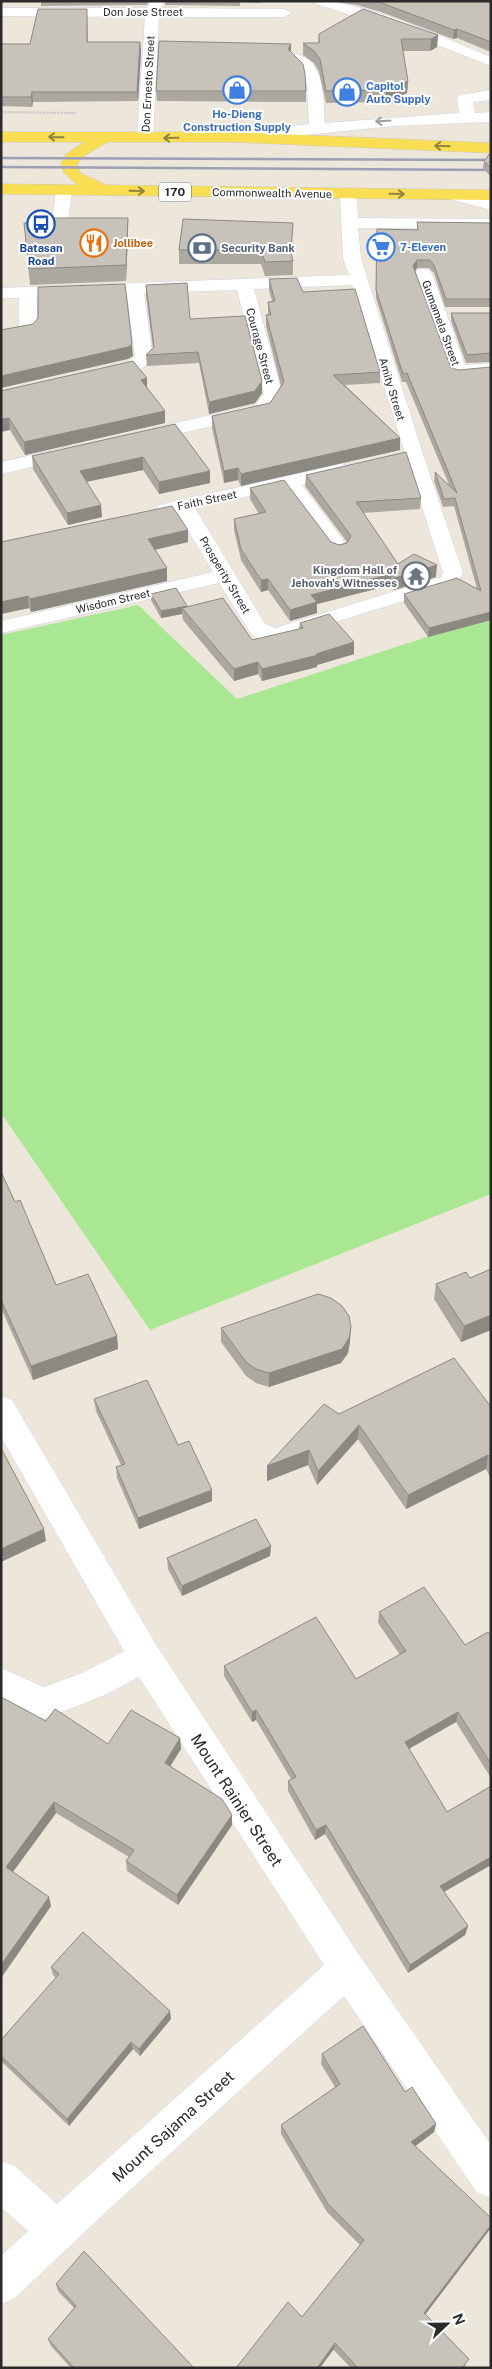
<svg xmlns="http://www.w3.org/2000/svg" width="492" height="2369" viewBox="0 0 492 2369" font-family="'Public Sans',sans-serif">
<rect width="100%" height="100%" fill="#ede6db"/>
<path fill="#aae793" d="M138 605 237 699 491 616V1194L150 1330 1 1113V635Z"/>
<g fill="none" stroke-linecap="round" stroke-linejoin="round">
<g stroke="#d0d2e4" stroke-width="1">
<path id="minor" d="M151 1H165L161 8 284 9 291 13 284 17H159L153 138 151 141H139L137 138 145 17 1 16V8H147Z
M314 1C367 1 441 37 491 57V66L404 32 316 4Z
M296 54C326 61 323 99 325 123L459 113 457 98 460 95 491 90V100L473 102 475 113 491 112V122L394 126 233 142 227 140 225 137 227 134 233 132 309 124 307 84 304 74 289 58Z
M64 185 70 187 72 190 67 230 65 234H53L51 230 56 190 58 187Z
M348 188 354 190 356 193 358 218 491 219V229L358 228 361 258 423 454 463 573 456 585 276 640 256 638 250 632 219 583 1 633V621L213 572 177 512 166 515 159 513 156 509 159 505 341 464 348 466 351 470 348 474 302 485 349 548 346 552 339 554 332 552 285 488 195 508 265 624 275 628 441 577 443 573 352 285 254 289 282 393 269 413 142 442 135 440 132 436 135 432 256 405 264 393 237 290 144 293 153 359 141 369 99 378 93 377 90 373 93 369 129 361 135 357 127 294 37 297V330L34 334 1 341V331L19 327V298H1V288L349 275 343 258 340 193 342 190Z
M452 190 491 200V210L446 198 444 195 446 192Z
M423 269 429 270 432 274 465 365 491 363V374L458 376 452 375 449 371 414 274 417 270Z
M68 447 75 449 78 453 75 457 1 474V462Z
M1 1396 12 1400 157 1646 360 1956 491 2145V2198L477 2193 344 1996 108 2210 15 2298 1 2304V2256L28 2231 1 2207V2161L15 2166 57 2204 324 1965 139 1677 105 1695 44 1719 24 1713 1 1701V1668L44 1687 82 1673 124 1651 1 1437Z"/>
</g>
<g stroke="#c8c8c8" stroke-width="1">
<path id="major" d="M1 132H233L491 143V153L233 142H108L85 155 77 164 80 173 106 185 491 190V200L1 194V184L78 185 64 173 61 164 66 154 84 142H1Z"/>
</g>
<path stroke="#c8c8c8" stroke-width="2" stroke-dasharray="2.5 1" stroke-linecap="butt" d="M1 112 76 113"/>
<use href="#minor" fill="#fff" fill-rule="evenodd"/>
<use href="#major" fill="#f9de53" fill-rule="evenodd"/>
<path stroke="#9d9fb6" stroke-width="2.5" d="M1 158 491 160
M1 167 491 170"/>
</g>
<path fill="#aca8a0" d="M41 1H149L147 5 41 6Z
M165 1H261V3L240 2V6L165 5Z
M331 1H491V52L457 38 453 39 381 12 357 5Z
M87 9 88 42H140L141 52 138 101 33 102 32 107 1 106V44H30Z
M319 34 438 35 437 47 430 51H403L408 81 407 93 385 102 326 103 319 72 314 63 303 55V43H318Z
M291 52 306 91V102L157 101 156 91Z
M491 152V177L483 168 484 161Z
M128 218V234L126 281 30 285 24 223H47Z
M417 222 491 223V307H445L434 273 429 268H417L415 271 491 620 428 637 404 603V594L477 589 454 506 443 507 434 481 435 472 450 487 406 382H402L376 298 377 229 417 230Z
M293 223 291 254 293 261V275L265 276 261 264H179V250Z
M269 279 303 292 380 372V383L345 385 400 438V450L241 486 238 480 224 483 212 428V416L270 403 281 386 266 326V315H268V302L272 301 269 290Z
M146 285 190 319 262 381V393L255 403 209 414 199 363 147 366 146 355 153 348 146 296Z
M451 313H491V362L466 363 451 321Z
M147 378V388L165 411V423L25 455 10 430 1 391Z
M175 424 210 471V483L159 494 143 470 86 482 102 517 68 525 33 469 32 456Z
M306 475 421 498 420 509 363 513 398 564 436 577 394 590 391 585 317 604V613L290 621 268 590 261 592 241 560 234 530V519L259 514 250 499V488L331 542 339 545 347 542 305 486Z
M1 542H188L155 550 167 581 31 612 29 608 1 614Z
M151 594 188 607 252 640 299 629 300 623 354 642V654L317 665V667L262 681 258 674 234 681 183 620 182 614 161 618 151 600Z
M1 1172 15 1202 56 1285 117 1336 118 1349 33 1380 1 1308Z
M491 1269V1330L461 1342 434 1299 436 1284 470 1278Z
M221 1328 350 1341 348 1353 341 1363 269 1387 256 1383 246 1376 221 1342Z
M94 1399 212 1490V1501L139 1529 117 1478 116 1467 121 1465 96 1411Z
M491 1407V1479L486 1469 406 1509 358 1439 317 1485 308 1465 267 1481V1466L339 1414Z
M271 1546 270 1556 182 1596 168 1569 167 1558Z
M379 1612 465 1645 491 1636V1778L456 1722 409 1749 447 1812 491 1786V1865L444 1892 468 1926 465 1935 408 1973 325 1834 315 1840 288 1791V1781L291 1779 256 1720 252 1722 224 1676V1666L356 1679 400 1655 378 1623Z
M1 1697 46 1721 108 1744 180 1738 181 1749 170 1766 232 1815V1825L178 1905 127 1871 126 1861 129 1857 56 1813 13 1872 51 1906 1 1978Z
M51 1967 171 2019 140 2056 133 2049 69 2126 1 2061V2040L56 1978 53 1975Z
M322 2054 405 2092 436 2124 434 2132 415 2146 490 2229 425 2315 466 2365 464 2368H351L302 2317 360 2245 327 2212 281 2134V2125L335 2087 321 2064Z
M56 2284 194 2368H71L51 2346 48 2339 74 2308 58 2291Z"/>
<path fill="#8c8882" d="M457 29V38L453 39 454 30Z
M438 35 437 47 430 51 431 39Z
M140 42 141 52 138 101 137 92Z
M291 44V55L288 49Z
M408 81 407 93 385 102 386 90Z
M32 92 33 102 32 107 31 97Z
M128 218V234L126 281V265Z
M417 260V268L412 275 413 266Z
M132 344 133 356 128 359 1 388V376Z
M147 378V390L141 380Z
M262 381V393L255 403 209 414V402Z
M165 411V423L25 455 24 442Z
M9 418 10 430 1 432V419Z
M400 438V450L241 486V474Z
M143 457V470L80 483V471Z
M238 468V480L224 483V471Z
M210 471V483L159 494V482Z
M101 505 102 517 68 525 67 513Z
M188 530V542L148 551V539Z
M437 565 436 577 394 590 395 578Z
M167 568V581L31 612 30 599Z
M391 574V585L317 604V613L290 621V610L311 595Z
M268 579V590L261 592V580Z
M28 596 29 608 1 614V602Z
M187 606 182 608V614L161 618V611Z
M491 612V620L428 637 429 628Z
M354 642V654L317 665V667L262 681V669L316 654Z
M258 662V674L234 681V669Z
M491 1315V1330L461 1342 464 1326Z
M351 1327 350 1341 348 1353 341 1363 269 1387V1373Z
M117 1336 118 1349 33 1380 31 1366Z
M359 1425 358 1439 317 1485 318 1471Z
M309 1450 308 1465 267 1481V1466Z
M488 1455 486 1469 406 1509 408 1495Z
M212 1490V1501L139 1529 138 1518Z
M44 1529 46 1541 1 1562V1549Z
M271 1546 270 1556 182 1596V1586Z
M256 1710V1720L252 1722V1712Z
M458 1712 456 1722 403 1752 405 1742Z
M180 1738 181 1749 166 1773 165 1763Z
M54 1802 56 1813 9 1877 6 1867Z
M232 1815V1825L178 1905 177 1895Z
M326 1825 325 1834 315 1840 316 1830Z
M491 1857V1865L438 1895 440 1886Z
M49 1897 51 1906 1 1978V1965Z
M468 1926 465 1935 408 1973 410 1965Z
M170 2011 171 2019 140 2056 139 2049Z
M131 2042 133 2049 69 2126 67 2119Z
M436 2124 434 2132 409 2151 411 2142Z
M491 2225 490 2229 421 2320 424 2313Z
M335 2343 334 2349 320 2368H317Z"/>
<path fill="#c8c3ba" stroke="#8c8882" d="M376 1H491V42L457 29 454 30Z
M38 9H87V42H140L137 92H32L31 97H1V44H30Z
M363 9 438 35 431 39H401L408 81 386 90 326 91 320 59 314 51 303 43H319V34Z
M159 41 291 44 288 49 303 64 305 74 306 91H156Z
M491 152V168L484 161Z
M47 218H128L126 265 29 269 24 223H47Z
M183 219 293 223 291 253 293 261 265 262 261 250H179Z
M417 222 491 223V299H446L434 265 430 260H417L413 266 451 368 459 370 491 367V612L429 628 404 594 457 578 481 591 455 498 444 499 435 472 457 493 407 373 403 374 376 290 377 229 418 230Z
M297 278 303 292 355 289 380 372 333 375 400 438 241 474 238 468 224 471 212 416 270 403 284 382 266 315H271L268 302 275 301 269 279Z
M187 283 190 319 245 316 262 381 255 391 209 402 198 352 146 355 154 347 146 285Z
M125 284 132 344 128 347 1 376V330L33 324 38 318V287Z
M451 313H491V353L467 355Z
M133 361 147 378 141 380 165 411 24 442 9 418 1 419V391Z
M175 424 210 471 159 482 143 457 80 471 101 505 67 513 32 456Z
M406 452 421 498 356 502 398 564 414 554 437 565 395 578 391 574 311 595 317 602 290 610 268 579 261 580 241 549 234 519 266 512 250 488 284 480 331 542 339 545 347 543 351 536 306 475Z
M172 506 188 530 148 539 167 568 30 599 28 596 1 602V542Z
M176 588 187 606 161 611 151 594Z
M223 598 252 640 303 628 300 623 329 614 354 642 316 654 318 655 262 669 258 662 234 669 182 608Z
M1 1172 15 1202 20 1200 56 1285 88 1274 117 1336 31 1366 1 1300Z
M491 1269V1315L464 1326 436 1284 466 1272 470 1278Z
M318 1294 331 1298 342 1306 349 1316 351 1327 349 1338 342 1349 269 1373 256 1369 246 1362 221 1328Z
M454 1358 491 1407V1459L488 1455 408 1495 359 1425 318 1471 309 1450 267 1466 324 1404 339 1414Z
M147 1380 178 1445 189 1441 212 1490 138 1518 116 1467 125 1464 94 1399Z
M2 1450 44 1529 1 1549V1451Z
M256 1519 271 1546 182 1586 167 1558Z
M424 1587 465 1645 488 1632 491 1636V1764L458 1712 405 1742 447 1812 491 1786V1857L440 1886 468 1926 410 1965 326 1825 316 1830 288 1781 296 1777 256 1710 252 1712 224 1666 316 1617 356 1679 406 1651 379 1612Z
M1 1697 46 1721 55 1709 108 1744 131 1710 180 1738 165 1763 222 1799 232 1815 177 1895 126 1861 134 1850 54 1802 6 1867 49 1897 1 1965Z
M83 1932 170 2011 139 2049 131 2042 67 2119 1 2056V2040L59 1974 51 1967Z
M363 2026 405 2092 412 2087 436 2124 411 2142 491 2218V2225L424 2313 469 2359 462 2368H358L335 2343 317 2368H236L288 2302 302 2317 364 2240 328 2204 281 2125 340 2084 322 2054Z
M84 2251 194 2368H74L48 2339 76 2306 56 2284Z"/>
<defs><path id="oneway-shaft" d="M-6 0H5M1.5-3L5.5 0L1.5 3" fill="none" stroke-width="1.6" stroke-linecap="round" stroke-linejoin="round" transform="scale(1.25)"/></defs>
<use stroke="#9f9f9f" href="#oneway-shaft" transform="translate(383 121) rotate(176)"/>
<g stroke="#92843e">
<use href="#oneway-shaft" transform="translate(56 137) rotate(-179)"/>
<use href="#oneway-shaft" transform="translate(171 138) rotate(179)"/>
<use href="#oneway-shaft" transform="translate(442 146) rotate(-178)"/>
<use href="#oneway-shaft" transform="translate(137 191) rotate(1)"/>
<use href="#oneway-shaft" transform="translate(397 194) rotate(1)"/>
</g>
<defs>
<g id="shop-ring" transform="scale(1.4375)"><circle r="9.5" fill="#fff" stroke="#3f7fe0" stroke-width="1.5"/><path d="M-5-2.5h2.3a2.7 3.5 0 0 1 5.4 0H5L5.5 6h-11ZM-1.5-2.5h3a1.5 2.3 0 0 0-3 0Z" fill="#3f7fe0"/></g>
<g id="bus-ring" transform="scale(1.4375)"><circle r="9.5" fill="#fff" stroke="#1a4fb4" stroke-width="1.5"/><path d="M-5-6H5V4H4V6H2V4H-2V6H-4V4H-5ZM-3.5-4V0h7V-4ZM-3.5 1.2v1.5H-2V1.2ZM2 1.2v1.5H3.5V1.2Z" fill="#1a4fb4"/></g>
<g id="restaurant-ring" transform="scale(1.4375)"><circle r="9.5" fill="#fff" stroke="#e8710a" stroke-width="1.5"/><path d="M-5-6h1v4h1v-4h1v4h1v-4h1v5L-1.5 .5V6h-2V.5L-5-1ZM5-6V6H3V1.5H1.5Q1.5-4 5-6Z" fill="#e8710a"/></g>
<g id="supermarket-ring" transform="scale(1.4375)"><circle r="9.5" fill="#fff" stroke="#3f7fe0" stroke-width="1.5"/><path d="M-6-5.5h2.5l.6 2H6L4.5 2H-2.5L-4.4-4H-6ZM-1.5 3.2a1.3 1.3 0 1 0 .1 0ZM3 3.2a1.3 1.3 0 1 0 .1 0Z" fill="#3f7fe0"/></g>
<g id="bank-ring" transform="scale(1.4375)"><circle r="9.5" fill="#fff" stroke="#5c6f8a" stroke-width="1.5"/><path d="M-6-4H6V4H-6ZM0-2.3a2.3 2.3 0 1 0 0 4.6a2.3 2.3 0 1 0 0-4.6Z" fill="#5c6f8a"/></g>
<g id="temple-ring" transform="scale(1.4375)"><circle r="9.5" fill="#fff" stroke="#6b7280" stroke-width="1.5"/><path d="M0-6L5-2H3V0L6.5 2.5H4V6H1.5V3h-3V6H-4V2.5H-6.5L-3 0V-2H-5Z" fill="#6b7280"/></g>
</defs>
<g fill-rule="evenodd">
<use href="#shop-ring" x="237" y="90"/>
<use href="#shop-ring" x="347" y="92"/>
<use href="#bus-ring" x="41" y="224"/>
<use href="#restaurant-ring" x="94" y="243"/>
<use href="#supermarket-ring" x="381" y="247"/>
<use href="#bank-ring" x="202" y="248"/>
<use href="#temple-ring" x="416" y="576"/>
</g>
<g text-anchor="middle" stroke-width="4" stroke-linejoin="round" paint-order="stroke">
<g font-size="11" fill="#2a2a2a" stroke="#fff">
<text x="143" y="16">Don Jose Street</text>
<text transform="translate(148 84) rotate(-87)" y="4">Don Ernesto Street</text>
<text transform="translate(272 193) rotate(1)" y="4">Commonwealth Avenue</text>
<text transform="translate(441 323) rotate(70)" y="4">Gumamela Street</text>
<text transform="translate(260 346) rotate(75)" y="4">Courage Street</text>
<text transform="translate(392 389) rotate(73)" y="4">Amity Street</text>
<text transform="translate(207 500) rotate(-12)" y="4">Faith Street</text>
<text transform="translate(225 575) rotate(59)" y="4">Prosperity Street</text>
<text transform="translate(113 601) rotate(-13)" y="4">Wisdom Street</text>
</g>
<g font-size="11" font-weight="bold" fill="#366cbe" stroke="#fff" text-anchor="start">
<text x="366" y="90">Capitol<tspan x="366" dy="13">Auto Supply</tspan></text>
<text x="237" y="118" text-anchor="middle">Ho-Dieng<tspan x="237" dy="13">Construction Supply</tspan></text>
<text x="400" y="251">7-Eleven</text>
</g>
<g font-size="11" font-weight="bold" fill="#c56008" stroke="#fff" text-anchor="start">
<text x="113" y="247">Jollibee</text>
</g>
<g font-size="11" font-weight="bold" fill="#164399" stroke="#fff">
<text x="41" y="252">Batasan<tspan x="41" dy="13">Road</tspan></text>
</g>
<g font-size="11" font-weight="bold" fill="#4e5e75" stroke="#fff" text-anchor="start">
<text x="221" y="252">Security Bank</text>
</g>
<g font-size="11" font-weight="bold" fill="#5b616d" stroke="#fff" text-anchor="end">
<text x="397" y="574">Kingdom Hall of<tspan x="397" dy="13">Jehovah's Witnesses</tspan></text>
</g>
<rect fill="#fff" stroke="#6a6a6a" stroke-width="1" x="159" y="182.5" width="32" height="19" rx="4"/>
<g font-size="12" font-weight="bold" fill="#2a2a2a">
<text x="175" y="196">170</text>
</g>
<g font-size="16" fill="#2a2a2a" stroke="#fff">
<text transform="translate(237 1800) rotate(57)" y="6">Mount Rainier Street</text>
<text transform="translate(173 2126) rotate(-42)" y="6">Mount Sajama Street</text>
</g>
</g>
<rect width="492" height="2369" fill="none" stroke="#2a2a2a" stroke-width="5"/>
<g transform="translate(447 2324) rotate(68)" stroke="#ffffff" stroke-width="4" paint-order="stroke">
<path d="M0-4L9 19L0 12L-9 19Z" fill="#2a2a2a"/>
<text y="-8" font-size="14" font-weight="bold" text-anchor="middle" fill="#2a2a2a">N</text>
</g>
</svg>
